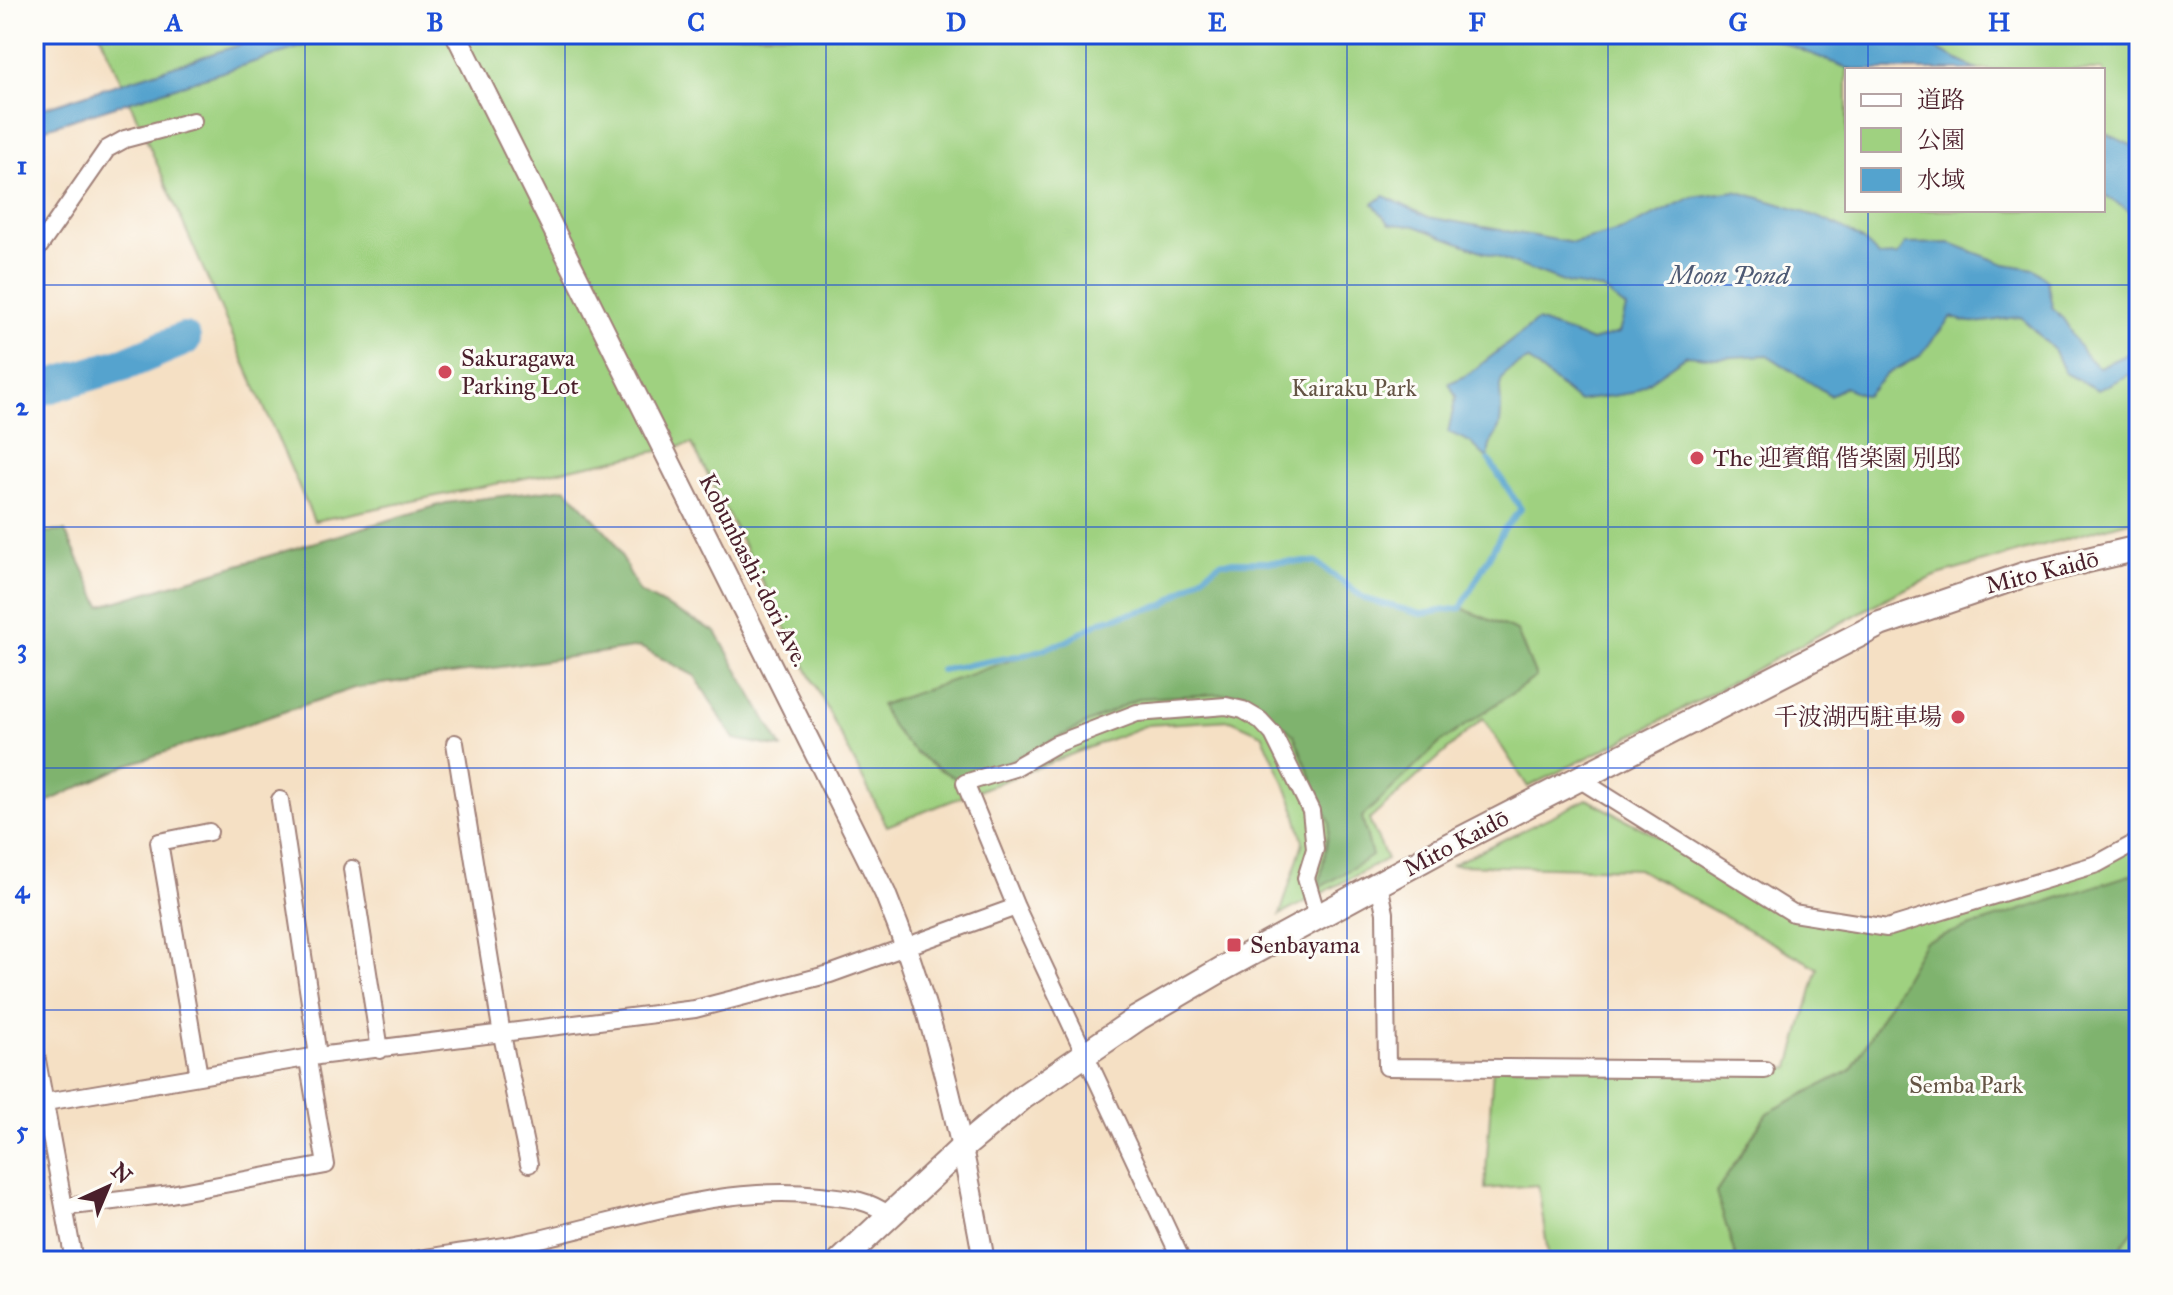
<svg xmlns="http://www.w3.org/2000/svg" width="2173" height="1295" viewBox="0 0 2173 1295" font-family="'IM FELL Great Primer','Noto Serif JP',serif">
<rect width="100%" height="100%" fill="#fdfcf7"/>
<filter id="ink" filterUnits="userSpaceOnUse"><feTurbulence type="fractalNoise" baseFrequency=".0125" numOctaves="2"/><feDisplacementMap in="SourceGraphic" scale="16" xChannelSelector="R" yChannelSelector="G"/><feConvolveMatrix kernelMatrix="1 2 1 2 8 2 1 2 1" color-interpolation-filters="sRGB"/></filter>
<filter id="wash" filterUnits="userSpaceOnUse"><feTurbulence type="fractalNoise" baseFrequency=".006" numOctaves="4" result="noise"/><feDisplacementMap in="SourceGraphic" scale="32" xChannelSelector="R" yChannelSelector="G"/><feGaussianBlur stdDeviation="1.8" result="paint"/><feColorMatrix in="noise" values="0 0 0 0 0 0 0 0 0 0 0 0 0 0 0 0 0 1.4 0 .05"/><feComposite in="paint" operator="in"/></filter>
<g filter="url(#wash)">
<rect width="100%" height="100%" fill="#f5e0c4"/>
<path fill="#9fd180" stroke="#747856" stroke-width="2" fill-rule="evenodd" d="M100 34H2139V518L1938 575 1896 593 1651 726 1528 787 1483 718 1369 820 1387 859 1280 915 1303 842 1292 800 1262 734 1231 720 1147 725 887 826 692 444 314 521ZM1847 70H2103V210H1847Z
M1587 799 1738 879 1793 913 1887 928 2096 864 2139 841V1261H1549L1538 1185 1485 1189 1493 1066 1765 1070 1790 1067 1818 968 1638 869 1451 865Z"/>
<path fill="#7fb36e" stroke="#64694c" stroke-width="2" d="M566 488 613 539 639 592 716 632 782 748 734 739 695 676 640 647 354 688 127 765 34 808V533L65 531 101 606 446 503Z
M1221 562H1316L1365 599 1421 614 1461 608 1517 631 1536 677 1441 742 1362 817 1372 856 1319 888 1330 823 1294 735 1245 693 1139 698 965 783C930 766 896 743 881 705L1067 641 1101 621 1164 605Z
M2139 872V1223L2110 1261H1737L1716 1193 1767 1113 1851 1070 1925 941Z"/>
<path fill="#54a3ce" stroke="#4f617c" stroke-width="2" d="M273 34H342L34 132V111Z
M1761 34H1906L1978 70H1852Z
M2103 132 2139 149V217L2103 195Z
M1735 191C1774 202 1856 223 1878 256L1898 255 1905 244 1950 243 2005 264 2034 269 2047 280 2052 307C2072 323 2077 354 2099 367L2134 351 2139 354V370L2098 390 2065 373 2055 351 2021 317C1991 319 1980 328 1951 317L1920 356 1887 374 1866 396 1845 387 1830 395 1767 355 1718 358 1687 355 1632 393 1578 401 1528 360C1485 378 1506 390 1500 424 1497 440 1487 439 1489 460L1470 442 1448 432 1456 397 1449 383 1466 376 1537 321 1592 341 1619 333 1626 308 1602 289 1568 284 1415 226 1390 224 1373 204 1384 196 1428 217 1573 243 1623 230 1692 197Z"/>
<g fill="none" stroke-linecap="round" stroke-linejoin="round">
<path stroke="#54a3ce" stroke-width="6" d="M941 670 1028 654 1067 641 1101 621 1164 605 1221 562H1316L1365 599 1421 614 1461 608 1504 529 1521 509 1489 460"/>
<path stroke="#54a3ce" stroke-width="34" d="M34 391 127 363 184 339"/>
</g>
</g>
<g filter="url(#ink)">
<g fill="none" stroke-linecap="round" stroke-linejoin="round">
<g stroke="#a08078" stroke-width="20">
<path id="minor" d="M34 254 107 149 125 139 193 121
M455 743 502 1035 529 1164
M1579 779 1793 913 1887 928 2097 864 2139 841
M280 800 318 1056
M352 869 380 1050
M1379 884 1385 913 1387 1067 1765 1070
M34 1044 74 1261
M199 1076 159 842 209 832
M34 1104 318 1056 695 1009 830 974 1016 907
M64 1207 171 1194 326 1165 308 1060
M411 1261C449 1253 488 1250 526 1242 625 1221 718 1184 820 1195 847 1198 867 1199 889 1215
M1182 1261 1016 907 965 783 1014 768 1056 744 1137 713 1226 706 1243 710 1260 720 1273 734 1311 811 1315 849 1306 878 1318 919"/>
</g>
<g stroke="#a08078" stroke-width="24">
<path id="tertiary" d="M456 34 885 893C935 1015 961 1132 984 1261"/>
</g>
<g stroke="#a08078" stroke-width="28">
<path id="primary" d="M841 1261 963 1147 1023 1097 1138 1018 1224 968 1448 846 1880 624 2023 575 2139 548"/>
</g>
<use href="#minor" stroke="#fff" stroke-width="16"/>
<use href="#tertiary" stroke="#fff" stroke-width="20"/>
<use href="#primary" stroke="#fff" stroke-width="24"/>
</g>
</g>
<path fill="none" stroke="#1d4ed8" stroke-width="2" stroke-opacity="0.55" d="M305 34V1261M565 34V1261M826 34V1261M1086 34V1261M1347 34V1261M1608 34V1261M1868 34V70M1868 210V1261M34 285H2139M34 527H2139M34 768H2139M34 1010H2139"/>
<g fill="#d1495b" stroke="#fdfcf7" stroke-width="3">
<circle cx="445" cy="372" r="8"/>
<circle cx="1697" cy="458" r="8"/>
<circle cx="1958" cy="717" r="8"/>
<rect x="1226" y="937" width="16" height="16" rx="4"/>
</g>
<g text-anchor="middle" stroke-width="6" stroke-linejoin="round" paint-order="stroke">
<g font-size="24" fill="#4a1f2b" stroke="#fdfcf7" text-anchor="start">
<text x="461" y="366">Sakuragawa<tspan x="461" dy="28">Parking Lot</tspan></text>
<text x="1713" y="466">The 迎賓館 偕楽園 別邸</text>
<text x="1942" y="725" text-anchor="end">千波湖西駐車場</text>
<text x="1250" y="953">Senbayama</text>
</g>
<g font-size="24" fill="#645444" stroke="#fdfcf7">
<text x="1354" y="396">Kairaku Park</text>
<text x="1966" y="1093">Semba Park</text>
</g>
<g font-size="24" fill="#4a1f2b" stroke="#fdfcf7">
<text transform="translate(754 570) rotate(63)" y="8">Kobunbashi-dori Ave.</text>
<text transform="translate(2042 572) rotate(-14)" y="8">Mito Kaidō</text>
<text transform="translate(1456 843) rotate(-28)" y="8">Mito Kaidō</text>
</g>
<g font-size="26" font-style="italic" fill="#4e5a74" stroke="#fdfcf7">
<text x="1729" y="284">Moon Pond</text>
</g>
</g>
<rect width="2173" height="1295" fill="none" stroke="#fdfcf7" stroke-width="88"/>
<rect x="1845" y="68" width="260" height="144" fill="#fdfcf7" stroke="#b5a4a5" stroke-width="2"/>
<rect x="1861" y="94" width="40" height="12" fill="#ffffff" stroke="#b5a4a5" stroke-width="2"/>
<text x="1917" y="108" font-size="24" fill="#4a1f2b">道路</text>
<rect x="1861" y="128" width="40" height="24" fill="#9fd180" stroke="#b5a4a5" stroke-width="2"/>
<text x="1917" y="148" font-size="24" fill="#4a1f2b">公園</text>
<rect x="1861" y="168" width="40" height="24" fill="#54a3ce" stroke="#b5a4a5" stroke-width="2"/>
<text x="1917" y="188" font-size="24" fill="#4a1f2b">水域</text>
<g transform="translate(108 1187) rotate(44)" stroke="#fdfcf7" stroke-width="6" paint-order="stroke">
<path d="M0-6L14 30L0 20L-14 30Z" fill="#4a1f2b"/>
<text y="-12" font-size="22" font-weight="bold" text-anchor="middle" fill="#4a1f2b">N</text>
</g>
<rect x="44" y="44" width="2085" height="1207" fill="none" stroke="#1d4ed8" stroke-width="3"/>
<g font-size="26" text-anchor="middle" font-weight="bold" fill="#1d4ed8">
<text x="174" y="31">A</text>
<text x="435" y="31">B</text>
<text x="696" y="31">C</text>
<text x="956" y="31">D</text>
<text x="1217" y="31">E</text>
<text x="1477" y="31">F</text>
<text x="1738" y="31">G</text>
<text x="1999" y="31">H</text>
<text x="22" y="174">1</text>
<text x="22" y="415">2</text>
<text x="22" y="657">3</text>
<text x="22" y="898">4</text>
<text x="22" y="1139">5</text>
</g>
</svg>
